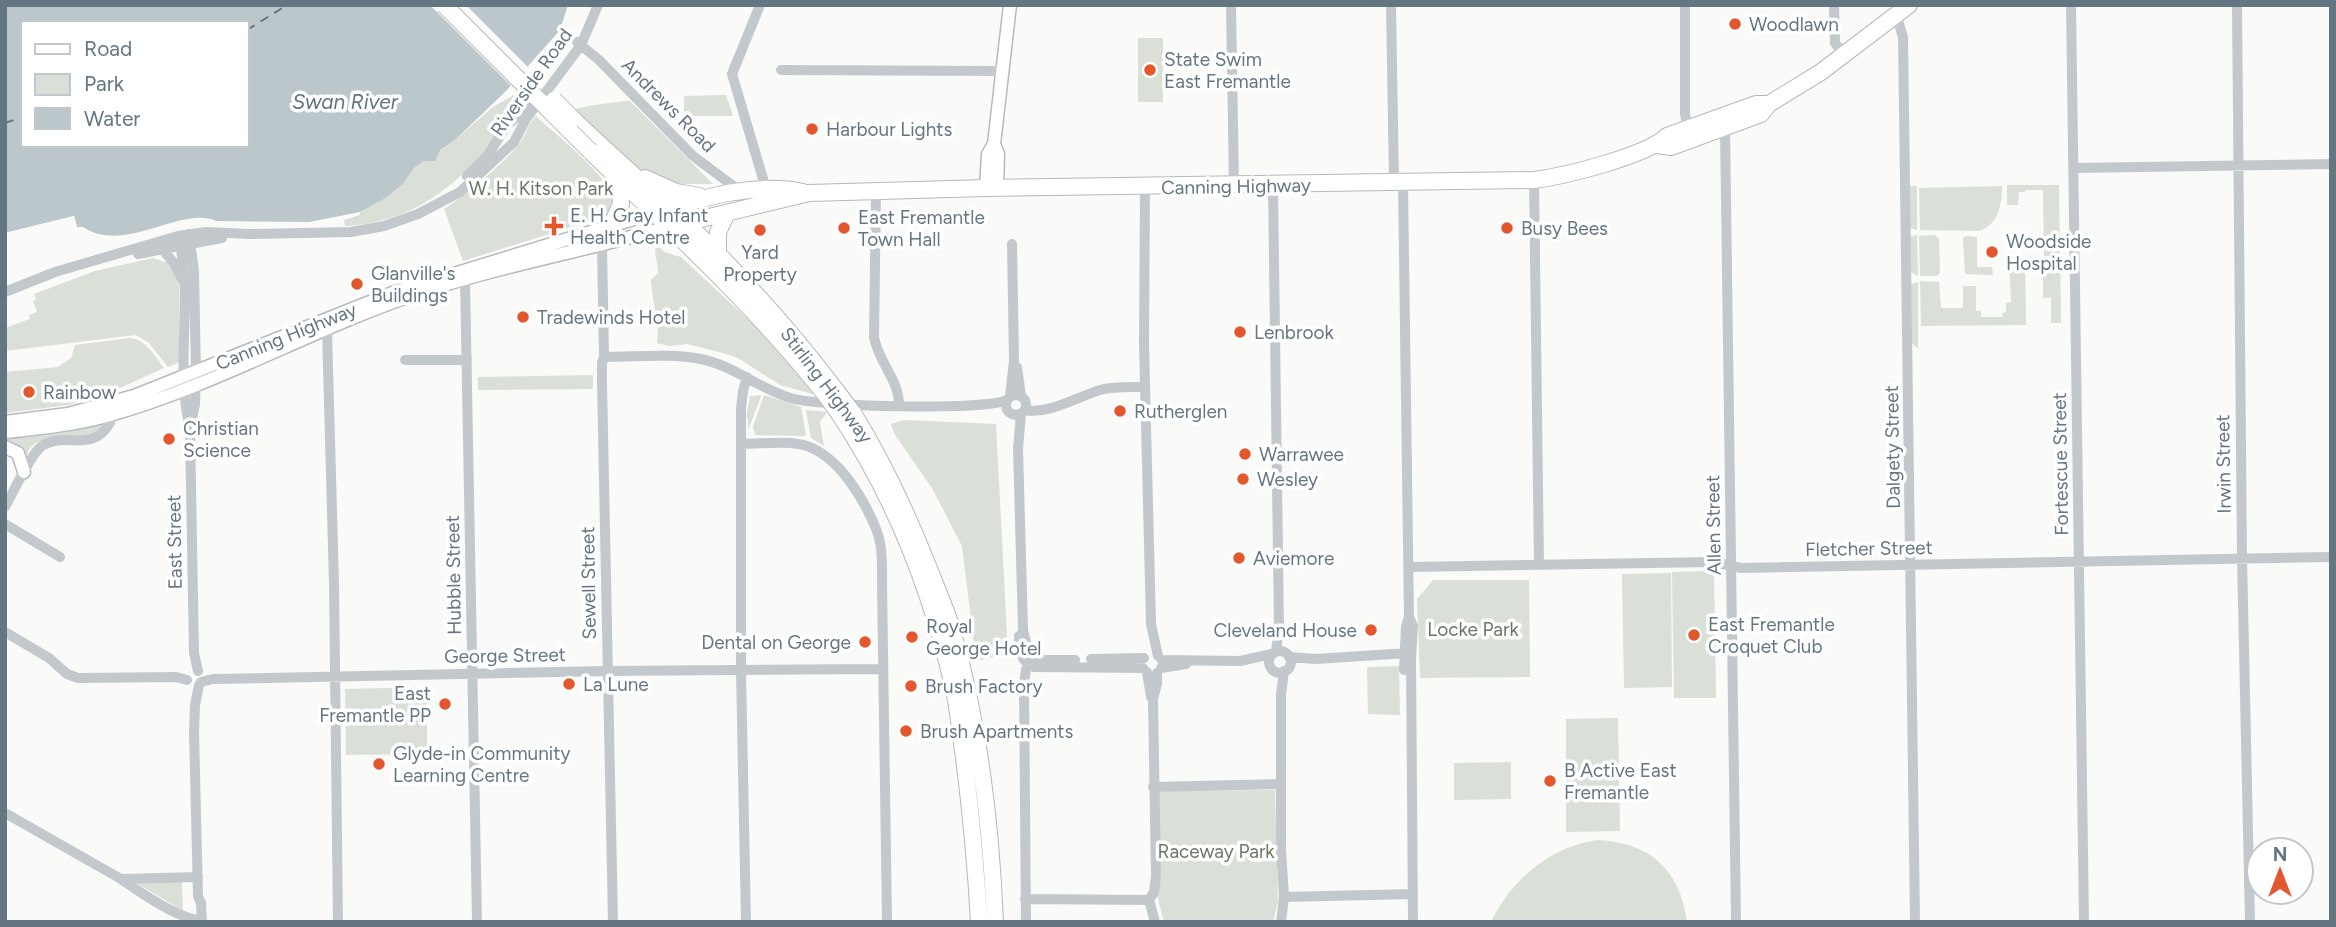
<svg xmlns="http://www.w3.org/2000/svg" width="2336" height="927" viewBox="0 0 2336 927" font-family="Figtree,sans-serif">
<rect width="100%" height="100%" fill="#fafaf8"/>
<path fill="#dadfd7" d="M1138 38H1163V102H1138Z
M514 95 524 106C472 167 432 221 345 226L344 220 360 215V212L384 199 403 184 414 168 455 140 493 107Z
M726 95 733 116H684V96Z
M630 101 713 184H680L644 173 572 110C578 107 621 101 630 101Z
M536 116C554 133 612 179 614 200L610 210 594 220 463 261 444 209C467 194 502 165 519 144 527 135 527 124 536 116Z
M2007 185H2059L2061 323H2051V298H2043V267L2050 266V256H2044L2043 190H2025V192H2019L2018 205H2007Z
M1909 186H1917V230L1910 228Z
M2002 186C2002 203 1999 225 1979 231L1920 230 1919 188Z
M1917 235 1918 276 1911 272 1910 237Z
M1935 235 1939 239 1940 273 1937 276H1920L1919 236Z
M1966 236 1977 237V267H1992L1993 275 1965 274 1963 238Z
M660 247 664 252 681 257 767 337 790 362 816 395 780 385 738 358 723 353 687 344 669 346 657 343C660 322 652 302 651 280L658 273C658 263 655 257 655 249Z
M153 258 165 262 167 260 177 278 179 287 180 362 168 367 149 343 136 335 5 351V328L30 319 29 315 37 312 33 301 36 300 34 294 95 271Z
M2025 260 2026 325 1921 326 1920 281 1939 282 1941 308H1963V286H1976V311H1981V317H2002L2003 313 2006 312V303L2011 302 2009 261Z
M1918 282V349L1912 343 1911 284Z
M130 338C146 339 155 357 164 368L109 393 69 405 5 413V372L58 367 71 358 75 345Z
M593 375V389L478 390V377Z
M761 395V397L748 430V418H746L750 396Z
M764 395 801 407 806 436 755 435 753 427Z
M806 410 827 412 820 422 824 446 811 438Z
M904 420 996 424 1008 654 976 661 962 546 932 488 895 435 891 424Z
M102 423 103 427 92 434 37 442 30 448 25 459 5 443V437Z
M1714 571 1716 698H1674L1672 572Z
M1671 573 1672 687 1624 688 1622 574Z
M1433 580H1529L1530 677 1420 678 1417 599Z
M1399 666 1400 715 1368 714 1367 667Z
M427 687V754L346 755 345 689Z
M1618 718 1620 831 1566 832V719Z
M1511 762V799L1454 800V763Z
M1275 790 1278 902 1273 922H1164L1157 895V791Z
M1597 840C1649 842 1680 869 1687 922H1491C1512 879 1550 847 1597 840Z
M182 881 183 911 138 884 139 882Z"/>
<path fill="#bbc7cb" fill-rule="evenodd" d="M5 5H568L560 30 507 90 455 140 440 150 435 161H424L414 168 403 184 384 199 360 212 309 222 216 221C182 205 124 255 83 227H77L74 216 5 233ZM23 23H247V145H23Z"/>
<path fill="#fafaf8" d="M430 5H466L530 69 513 88Z
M74 216 77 227 74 228 72 220 5 236V233Z"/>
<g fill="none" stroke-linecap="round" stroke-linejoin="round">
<path stroke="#60757c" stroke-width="2" stroke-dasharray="9 7" stroke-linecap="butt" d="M247 30 287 5
M5 123 23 117"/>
<g stroke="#b5babe" stroke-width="15">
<path id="major" d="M994 144 998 154 997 188
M986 188 988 154 994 144 1010 5
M5 422 68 414 134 396 395 292 653 213
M5 432C40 428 76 425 110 415 216 385 312 329 416 294 498 266 584 251 668 227
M5 447 18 453 24 472"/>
</g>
<g stroke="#b4b9bd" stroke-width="18">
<path id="highway" d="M573 119C620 165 672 207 718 254 761 298 801 344 838 393
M1657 145 1671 147 1761 114 1769 104 1821 72 1909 5
M592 153C672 230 755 306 824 393
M645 178 676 192 699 196
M660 211C705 197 756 182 803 192
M611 226 621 204 619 180
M668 227 809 193 986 188 1534 180C1565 176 1646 156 1667 136L1756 104H1769
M718 254V232L727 213
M838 412C895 497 933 595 955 695 959 716 961 737 964 758 971 813 976 867 979 922
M853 413C884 463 908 515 930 571 937 589 945 607 951 626 979 721 991 823 995 922"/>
</g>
<path stroke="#c3c8cc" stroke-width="10" d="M760 5 732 74 766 189
M1231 5 1234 186
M1391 5 1394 183
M1685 5V114L1688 129
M1834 5 1835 43 1844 54
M2071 5 2084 922
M2237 5 2242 558 2250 922
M1894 17 1899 24 1903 37 1915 922
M577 42 599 60 693 156 740 191
M781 70 1003 71
M1725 127 1736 922
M2074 168 2331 164
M467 176 488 155 507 125 528 108
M1534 180 1539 564
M1403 183 1409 617 1413 626 1411 659 1413 922
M1273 186 1279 629 1276 652
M1145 187 1144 344 1151 624 1158 656
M876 190 874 337C878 362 899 379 899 405
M189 234 194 271 196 373 195 404 190 430 194 653 198 671
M178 236C194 297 175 362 189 424
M602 245 604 357 602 363V382L613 922
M162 249 174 263 183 281
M138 254 222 238
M463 273 465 279 477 922
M5 292 55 272 178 236 206 232 250 234 351 232 384 226 418 214 460 192 514 142 526 119 581 45 598 5
M325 323 327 330 334 584 338 922
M604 357C636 357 670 353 701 359 735 366 760 390 794 399 823 406 984 411 1007 400
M405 360H467
M1017 367 1021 396
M1006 405a10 10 0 1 1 20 0a10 10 0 1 1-20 0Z
M1010 396 1014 361 1012 244
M1025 410C1048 415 1077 397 1100 390 1114 386 1131 387 1145 387
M1021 414 1018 448 1023 630 1028 650 1033 658
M741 444C762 444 787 440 807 446 839 457 864 499 876 529 883 546 882 565 882 583L887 922
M5 507C13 493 31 453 42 446 65 430 91 455 110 423L107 410
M5 524 60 557
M1409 567 1714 562 1741 568 2331 557
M5 632 49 658 67 674 78 678 176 677 187 680
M1019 636C1019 649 1020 662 1034 667L1143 668
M1269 662a11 11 0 1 1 22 0a11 11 0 1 1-22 0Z
M1289 657 1316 659 1408 653
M1033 658 1045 660H1075
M1091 659 1144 658
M1162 660 1240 661 1272 654
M1161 668 1186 664
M1404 670 1406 626 1409 617
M1147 672 1151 697
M201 682 213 679 607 671 882 669
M199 685 195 705 194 732 198 896 201 903 202 922
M1153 787 1280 784
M5 813 121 879C140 892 179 920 202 920
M121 879 198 877
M1284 897 1413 894
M1025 899 1149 900
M1149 900 1154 892 1156 876 1153 699 1157 684V673
M1149 900 1155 922
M746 922 741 671V408L743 391 747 377
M1026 922 1024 684 1026 670 1033 658
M1281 922 1284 897 1281 850V694L1284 671"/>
<use href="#major" stroke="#fff" stroke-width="12"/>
<use href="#highway" stroke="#fff" stroke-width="16"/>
<g stroke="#b4b9bd" stroke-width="18" stroke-linecap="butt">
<path id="highway-bridge" d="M444 5 590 151
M554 100 573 119
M824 393 838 412
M838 393 853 413"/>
</g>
<use href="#highway-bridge" stroke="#fff" stroke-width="16"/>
</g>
<g fill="#e4572e" stroke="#fff" stroke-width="2.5">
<circle cx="1735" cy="24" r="7"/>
<circle cx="1150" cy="70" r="7"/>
<circle cx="812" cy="129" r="7"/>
<path d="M550.5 215.5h7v7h7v7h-7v7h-7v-7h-7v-7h7z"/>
<circle cx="844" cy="228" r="7"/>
<circle cx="1507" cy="228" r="7"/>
<circle cx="760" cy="230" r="7"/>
<circle cx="1992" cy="252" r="7"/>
<circle cx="357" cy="284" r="7"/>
<circle cx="523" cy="317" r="7"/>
<circle cx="1240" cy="332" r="7"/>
<circle cx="29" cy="392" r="7"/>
<circle cx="1120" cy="411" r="7"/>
<circle cx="169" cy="439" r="7"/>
<circle cx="1245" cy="454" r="7"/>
<circle cx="1243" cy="479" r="7"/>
<circle cx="1239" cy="558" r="7"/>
<circle cx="1371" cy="630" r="7"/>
<circle cx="1694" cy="635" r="7"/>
<circle cx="912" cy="637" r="7"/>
<circle cx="865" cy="642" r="7"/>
<circle cx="569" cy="684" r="7"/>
<circle cx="911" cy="686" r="7"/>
<circle cx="445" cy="704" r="7"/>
<circle cx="906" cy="731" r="7"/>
<circle cx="379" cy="764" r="7"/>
<circle cx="1550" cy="781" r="7"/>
</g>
<g text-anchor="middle" stroke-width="7" stroke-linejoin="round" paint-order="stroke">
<g font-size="19" fill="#657683" stroke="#fff" text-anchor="start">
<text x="1749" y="31">Woodlawn</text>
<text x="1164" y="66">State Swim<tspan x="1164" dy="22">East Fremantle</tspan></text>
<text x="826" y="136">Harbour Lights</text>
<text x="570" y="222">E. H. Gray Infant<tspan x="570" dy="22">Health Centre</tspan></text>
<text x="858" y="224">East Fremantle<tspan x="858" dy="22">Town Hall</tspan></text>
<text x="1521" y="235">Busy Bees</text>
<text x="2006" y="248">Woodside<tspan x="2006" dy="22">Hospital</tspan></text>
<text x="760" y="259" text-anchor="middle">Yard<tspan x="760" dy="22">Property</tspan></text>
<text x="371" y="280">Glanville's<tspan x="371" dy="22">Buildings</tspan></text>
<text x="537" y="324">Tradewinds Hotel</text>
<text x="1254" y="339">Lenbrook</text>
<text x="43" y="399">Rainbow</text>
<text x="1134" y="418">Rutherglen</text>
<text x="183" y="435">Christian<tspan x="183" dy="22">Science</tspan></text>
<text x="1259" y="461">Warrawee</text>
<text x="1257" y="486">Wesley</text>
<text x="1253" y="565">Aviemore</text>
<text x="1708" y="631">East Fremantle<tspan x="1708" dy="22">Croquet Club</tspan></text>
<text x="926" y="633">Royal<tspan x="926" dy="22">George Hotel</tspan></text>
<text x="1357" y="637" text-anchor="end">Cleveland House</text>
<text x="851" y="649" text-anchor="end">Dental on George</text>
<text x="583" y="691">La Lune</text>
<text x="925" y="693">Brush Factory</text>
<text x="431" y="700" text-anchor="end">East<tspan x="431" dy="22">Fremantle PP</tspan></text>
<text x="920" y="738">Brush Apartments</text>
<text x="393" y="760">Glyde-in Community<tspan x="393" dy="22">Learning Centre</tspan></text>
<text x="1564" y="777">B Active East<tspan x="1564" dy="22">Fremantle</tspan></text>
</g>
<g font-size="19" fill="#657683" stroke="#fff">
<text transform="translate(531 82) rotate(-55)" y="7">Riverside Road</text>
<text transform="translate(669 105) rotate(45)" y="7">Andrews Road</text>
<text transform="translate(1236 186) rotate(-1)" y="7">Canning Highway</text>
<text transform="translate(286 336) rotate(-22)" y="7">Canning Highway</text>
<text transform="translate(827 385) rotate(53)" y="7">Stirling Highway</text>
<text transform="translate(1892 447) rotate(-91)" y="7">Dalgety Street</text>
<text transform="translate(2060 464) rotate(-91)" y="7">Fortescue Street</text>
<text transform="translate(2223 464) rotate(-91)" y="7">Irwin Street</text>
<text transform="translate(1713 525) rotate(-91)" y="7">Allen Street</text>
<text transform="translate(174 542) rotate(-91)" y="7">East Street</text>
<text transform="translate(1869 548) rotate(-1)" y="7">Fletcher Street</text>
<text transform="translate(453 575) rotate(-91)" y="7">Hubble Street</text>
<text transform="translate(588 583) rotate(-91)" y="7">Sewell Street</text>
<text transform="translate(505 655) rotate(-1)" y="7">George Street</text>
</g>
<g font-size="19" fill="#687a64" stroke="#fff">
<text x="541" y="195">W. H. Kitson Park</text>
<text x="1473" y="636">Locke Park</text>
<text x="1216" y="858">Raceway Park</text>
</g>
<g font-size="21" font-style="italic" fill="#60757c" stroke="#fff">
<text x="345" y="109">Swan River</text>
</g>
</g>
<rect width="2336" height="927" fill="none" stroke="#657683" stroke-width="14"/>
<rect x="21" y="21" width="228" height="126" fill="#ffffff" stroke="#c1c8cd" stroke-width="2"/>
<rect x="35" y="44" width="35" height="10" fill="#ffffff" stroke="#c1c8cd" stroke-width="2"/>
<text x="84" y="56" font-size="21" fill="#657683">Road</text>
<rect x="35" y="74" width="35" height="21" fill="#dadfd7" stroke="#c1c8cd" stroke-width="2"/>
<text x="84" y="91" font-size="21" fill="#657683">Park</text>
<rect x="35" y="108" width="35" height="21" fill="#bbc7cb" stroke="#c1c8cd" stroke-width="2"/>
<text x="84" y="126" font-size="21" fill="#657683">Water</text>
<g transform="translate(2280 871)"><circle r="33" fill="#ffffff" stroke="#c1c8cd" stroke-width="2"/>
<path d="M0-5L12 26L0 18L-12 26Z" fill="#e4572e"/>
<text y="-10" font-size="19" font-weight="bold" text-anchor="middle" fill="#657683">N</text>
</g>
</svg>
